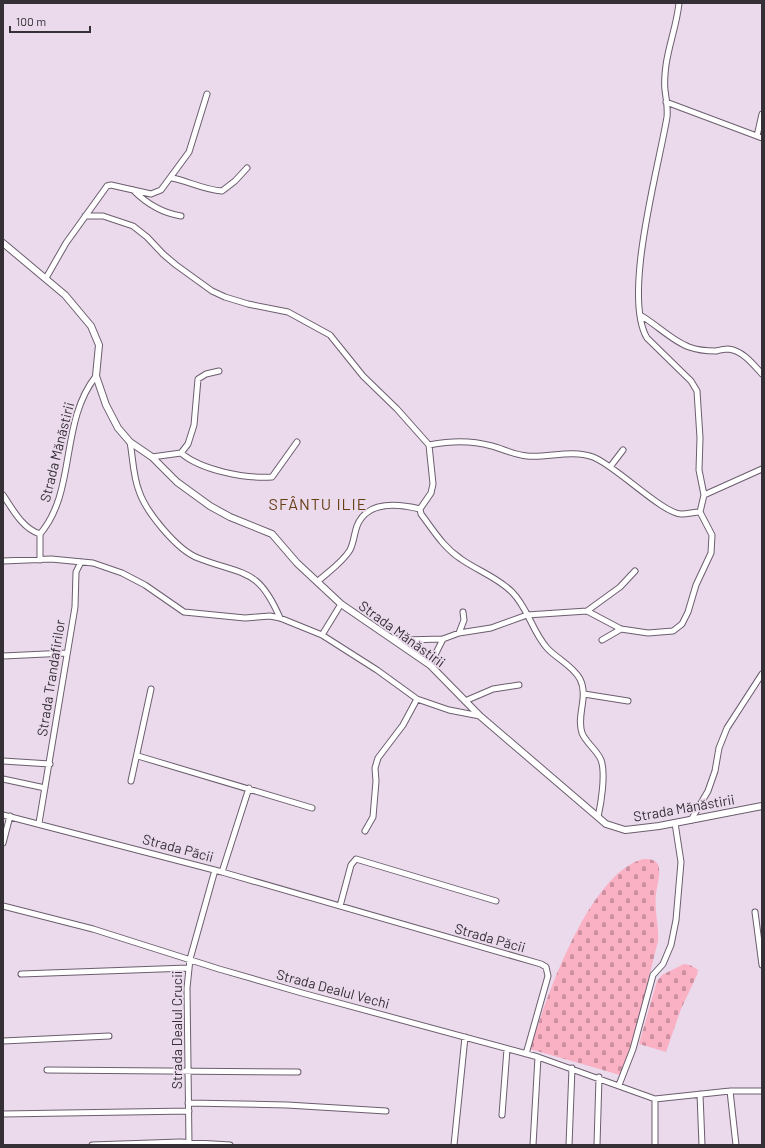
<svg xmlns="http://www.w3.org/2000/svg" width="765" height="1148" viewBox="0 0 765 1148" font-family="Barlow,sans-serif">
<defs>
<pattern id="cemetery-stones" width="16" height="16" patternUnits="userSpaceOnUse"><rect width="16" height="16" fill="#fbb1c4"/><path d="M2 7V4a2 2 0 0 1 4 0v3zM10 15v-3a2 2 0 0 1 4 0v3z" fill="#cc90a0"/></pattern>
</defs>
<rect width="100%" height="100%" fill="#eadaec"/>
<path fill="url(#cemetery-stones)" d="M643 859C648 859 654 859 657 863 662 870 657 886 656 894 654 910 659 925 658 941L634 1037 620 1075 530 1049C546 999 588 874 643 859Z
M684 964 690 965 698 970 697 975 681 1009 666 1052 639 1044 657 981 662 975Z"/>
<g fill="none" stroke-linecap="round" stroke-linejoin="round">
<g stroke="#6c5e6e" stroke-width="7">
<path id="minor" d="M679 3C677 24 669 44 666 65 665 73 664 82 665 90 666 98 668 108 667 117 659 166 622 296 647 338L691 381 697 391 700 438 699 470 704 495
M666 102 762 138
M757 136 762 114
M172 178C188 181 204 190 222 191L235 181 247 168
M133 190C147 204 162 213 181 216
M85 216H103L133 226 147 237 163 254 176 265 212 291 225 297 248 304 288 312 330 335 363 376 397 409 429 445 433 484 431 493 420 509
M46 278 66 243 107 186 111 185 151 194 161 190 189 152 207 94
M640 315C656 324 672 341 689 347 697 350 707 351 716 351 720 350 724 349 728 349 742 350 753 364 762 374
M130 442C133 458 133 476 139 491 146 512 177 550 198 558 244 576 258 567 280 618
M429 445C451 441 469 440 492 446 503 449 515 455 527 456 549 458 571 449 593 457 615 465 664 515 682 514 688 514 694 512 700 512
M181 453C201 470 245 479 272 477L297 442
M152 457 181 453 188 444 194 425 198 379 206 374 219 371
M610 467 623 450
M3 495C13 510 23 529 40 534
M700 512 704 495 762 469
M40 534C77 491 59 423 96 376
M40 560V534
M3 561 51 559 93 563 122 573 145 585 184 612 245 618 270 616 280 618 322 635 377 670 417 699 449 710 480 716
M317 582C328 572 342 563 350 550 354 542 354 534 357 526 367 500 399 504 420 509L421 514C434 531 443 547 461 559 478 571 497 577 512 592 528 608 532 631 547 648 557 659 572 665 580 679 589 697 576 715 582 733 586 743 597 750 601 760 606 773 601 804 598 817
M587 611 620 587 635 571
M459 633 464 620 463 612
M322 635 341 604
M391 638 404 640 443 639 459 633 491 628 527 615 587 611 621 629 648 633 673 631 682 624 688 612 696 585 711 553 712 535 700 512
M602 640 621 629
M3 656 67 653
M430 665 443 639
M584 694 628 701
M465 701 493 689 519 685
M138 756 312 808
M3 761 50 764
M3 779 45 788
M131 781 151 689
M3 815 222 872 541 964 546 967 548 976 526 1054
M691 820 708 791 715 771 719 748 727 728 762 674
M39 823 75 607 76 572 81 562
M365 831 373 817 376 781 375 768 378 758 403 725 417 699
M3 843 10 816
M222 872 249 788
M3 906 93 929 219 969 302 993 538 1057 655 1099
M340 906 351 865 356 859 496 901
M755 912 762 965
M21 974 188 968
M3 1041 109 1036
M47 1070 298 1072
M619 1085 633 1049 653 975 663 964 671 945 676 920 681 862 675 823
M730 1091 736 1145
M700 1094 702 1145
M655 1099 730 1091H762
M188 1103 287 1105 386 1111
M3 1114 189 1111
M502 1115 507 1049
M92 1145 180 1142 230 1145
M189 1145 187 988 190 959 215 870
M454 1145 465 1037
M533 1145 538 1057
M569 1145 572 1068
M597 1145 599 1077
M655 1145V1099"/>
</g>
<g stroke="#6c5e6e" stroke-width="8">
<path id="tertiary" d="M3 243 65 295 91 326 99 345 96 376 106 405 118 428 130 442 152 457 177 482 210 506 230 517 272 534 297 563 341 604 430 665 480 716 606 824 625 830 634 829 659 826 762 806"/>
</g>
<use href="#minor" stroke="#fff" stroke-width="5"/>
<use href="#tertiary" stroke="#fff" stroke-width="6"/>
</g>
<g text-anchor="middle" stroke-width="3.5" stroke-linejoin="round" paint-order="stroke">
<g font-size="14" fill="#352f36" stroke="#eadaec">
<text transform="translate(57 452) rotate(-76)" y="5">Strada Mănăstirii</text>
<text transform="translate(402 634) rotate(36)" y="5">Strada Mănăstirii</text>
<text transform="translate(51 678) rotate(-81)" y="5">Strada Trandafirilor</text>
<text transform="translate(684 808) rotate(-10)" y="5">Strada Mănăstirii</text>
<text transform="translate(178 848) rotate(15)" y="5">Strada Păcii</text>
<text transform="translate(490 938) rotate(16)" y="5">Strada Păcii</text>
<text transform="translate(333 989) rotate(15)" y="5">Strada Dealul Vechi</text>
<text transform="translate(177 1030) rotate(-90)" y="5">Strada Dealul Crucii</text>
</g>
<g font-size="16" letter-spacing="1" fill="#673e14" stroke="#eadaec">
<text x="318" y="510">SFÂNTU ILIE</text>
</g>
</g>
<rect width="765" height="1148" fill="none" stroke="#352f36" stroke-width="8"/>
<path d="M10 26v6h80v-6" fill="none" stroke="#352f36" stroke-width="2"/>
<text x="16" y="26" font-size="12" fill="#352f36" stroke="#eadaec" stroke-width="3" paint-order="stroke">100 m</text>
</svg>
